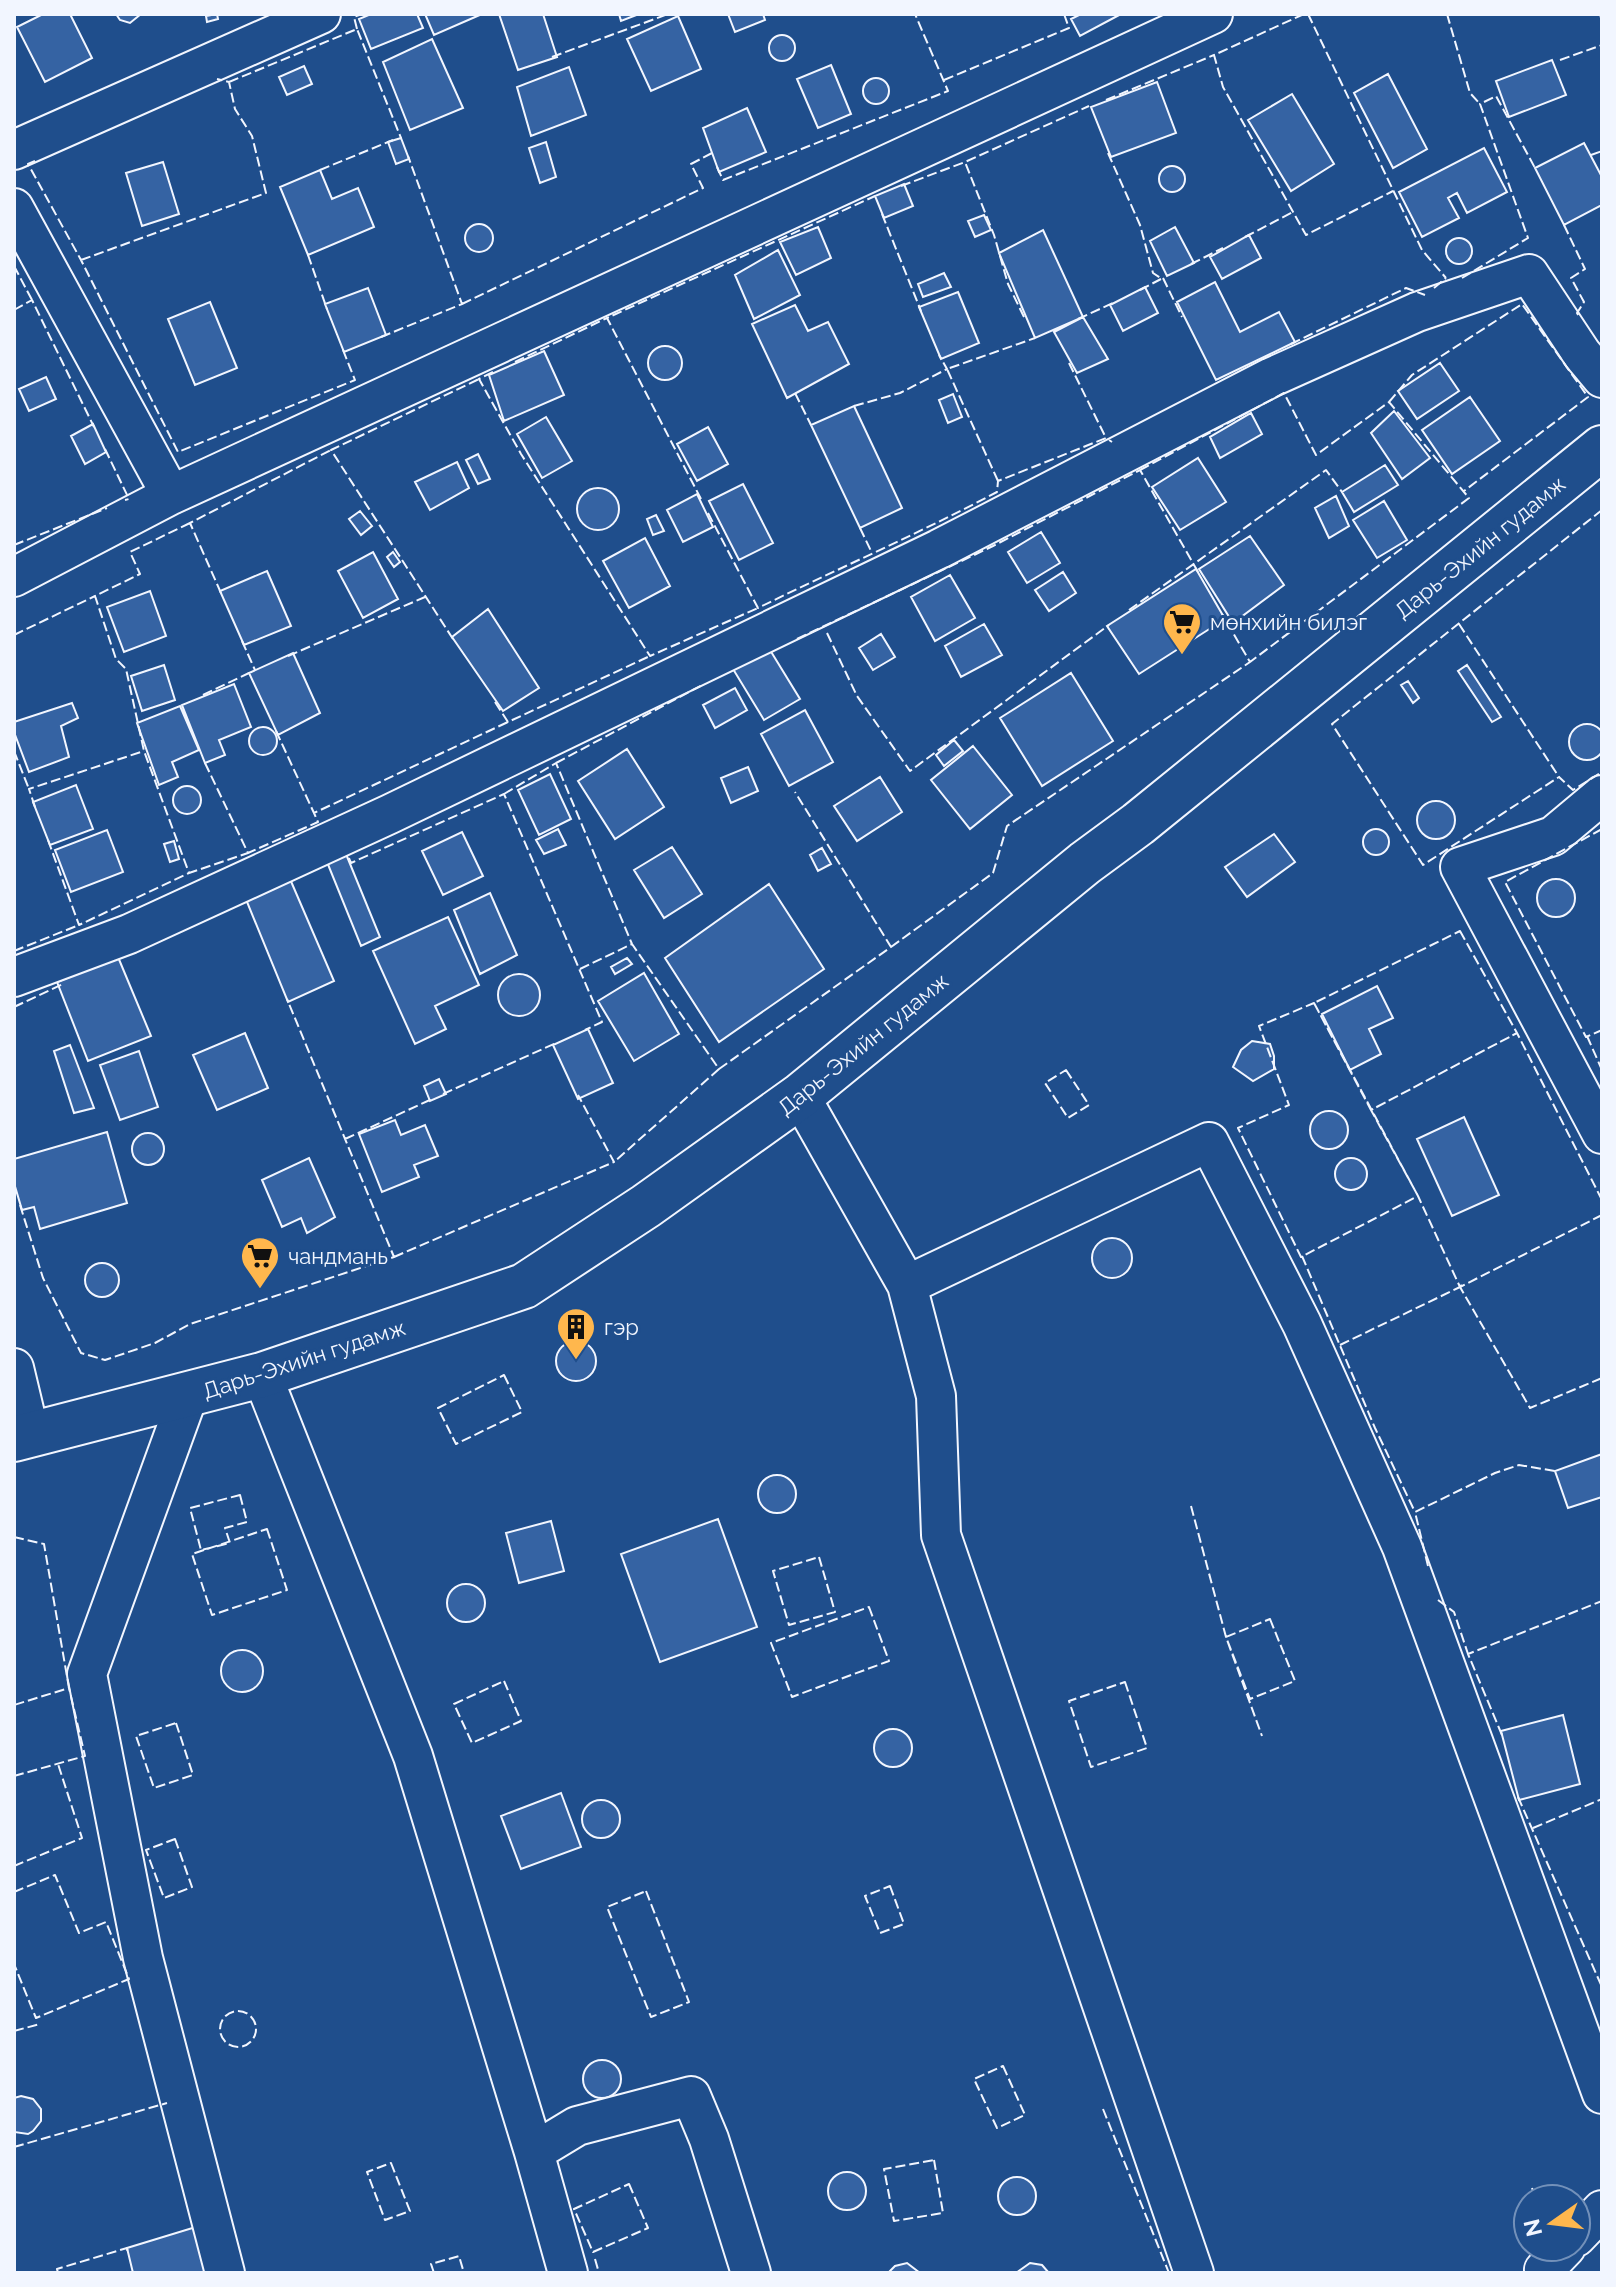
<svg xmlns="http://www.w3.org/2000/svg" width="1616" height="2287" viewBox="0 0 1616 2287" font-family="Raleway,sans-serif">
<rect width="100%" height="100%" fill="#1f4e8c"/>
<path fill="#3563a3" stroke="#f2f6ff" stroke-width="2" d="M43 14H70L92 58 45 82 17 27Z
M116 14H141L130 23 120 20Z
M217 14 218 19 207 22 206 16Z
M371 14H417L423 28 371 49 359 19Z
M425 14H482L434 35Z
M499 14H543L557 57 518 70Z
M619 14H639L621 21Z
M728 14H763L765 20 735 32Z
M1081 14H1121L1080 36 1071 19Z
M678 16 701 69 651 91 627 39Z
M769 48a13 13 0 1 1 26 0a13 13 0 1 1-26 0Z
M432 39 463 108 410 130 383 62Z
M1552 60 1566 95 1509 117 1496 81Z
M831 65 851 114 818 128 797 79Z
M304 66 312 84 287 95 279 77Z
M569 67 586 115 531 136 517 87Z
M1388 74 1427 149 1393 168 1354 93Z
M863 91a13 13 0 1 1 26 0a13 13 0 1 1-26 0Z
M1157 82 1176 133 1111 157 1091 107Z
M1292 94 1334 164 1291 191 1248 120Z
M747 108 766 152 719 172 703 128Z
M401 138 409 159 396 164 388 142Z
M546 142 556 177 540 183 529 148Z
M1584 143 1602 177V205L1564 225 1535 168Z
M1484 148 1507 192 1467 213 1457 193 1448 198 1459 218 1422 237 1399 192Z
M163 162 179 214 142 226 126 173Z
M1159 179a13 13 0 1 1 26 0a13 13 0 1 1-26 0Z
M320 170 332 199 358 188 374 227 308 255 280 187Z
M904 184 913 206 884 218 875 196Z
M984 215 991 230 975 237 968 221Z
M465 238a14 14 0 1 1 28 0a14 14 0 1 1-28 0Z
M818 227 831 258 796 275 780 242Z
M1175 227 1194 263 1167 276 1150 241Z
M1043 230 1083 317 1035 338 999 253Z
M1249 235 1261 258 1222 279 1210 257Z
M1446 251a13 13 0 1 1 26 0a13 13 0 1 1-26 0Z
M778 250 800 295 754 319 735 275Z
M944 273 951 287 923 297 918 284Z
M1215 282 1240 332 1279 312 1295 342 1216 380 1177 302Z
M1145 287 1158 313 1123 331 1110 305Z
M368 288 386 335 344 352 325 304Z
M958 292 979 343 941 359 919 307Z
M210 302 237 368 195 385 168 319Z
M795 305 808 331 828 322 849 364 787 398 752 324Z
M1083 317 1108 359 1077 373 1054 332Z
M648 363a17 17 0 1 1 34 0a17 17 0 1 1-34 0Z
M544 351 564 395 504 421 489 375Z
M1440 363 1459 391 1417 419 1398 391Z
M46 377 56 399 29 411 19 389Z
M953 394 962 417 948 423 939 400Z
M1470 397 1500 441 1452 474 1422 430Z
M854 406 902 508 860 528 811 425Z
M1394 411 1430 458 1402 479 1371 433Z
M1251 413 1262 434 1220 458 1210 437Z
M546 417 572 461 542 478 517 434Z
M93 424 106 452 85 464 71 436Z
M708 427 728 464 697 481 677 444Z
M478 454 490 479 478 484 466 460Z
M1198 458 1226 502 1180 530 1152 487Z
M457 462 469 488 430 510 415 482Z
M1385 465 1398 485 1354 512 1342 492Z
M743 484 773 543 739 560 709 501Z
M577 509a21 21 0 1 1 42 0a21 21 0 1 1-42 0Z
M697 494 713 527 683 542 667 510Z
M1336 496 1349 526 1329 538 1315 508Z
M1384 501 1407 540 1377 558 1353 520Z
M360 511 372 526 361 535 349 519Z
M656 515 664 531 653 535 647 519Z
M1041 532 1060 563 1027 583 1008 552Z
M1250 536 1284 585 1233 623 1199 569Z
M645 538 670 586 629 608 603 561Z
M373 552 398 599 363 618 338 571Z
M393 552 400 562 394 567 387 557Z
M1196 569 1225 619 1139 674 1107 626Z
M267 571 291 626 244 645 220 591Z
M1063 572 1076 593 1049 611 1035 590Z
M950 575 975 618 935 641 911 597Z
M150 591 166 636 124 652 107 607Z
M488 609 539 688 503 711 452 637Z
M984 624 1002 655 961 677 945 646Z
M881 634 895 657 873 670 859 648Z
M770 650 800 699 764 720 733 669Z
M293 653 320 713 278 735 249 673Z
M164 665 175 700 142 711 131 676Z
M1467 665 1501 717 1492 722 1458 671Z
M1071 673 1113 741 1042 786 1000 718Z
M1408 681 1419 698 1413 703 1401 685Z
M234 684 251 727 219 740 225 755 205 763 182 705Z
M735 688 747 710 715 728 703 705Z
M72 703 78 718 61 726 69 757 29 772 14 732V722Z
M180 706 199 750 172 762 178 777 159 785 137 723Z
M805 710 833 762 789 786 761 734Z
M1569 742a18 18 0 1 1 36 0a18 18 0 1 1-36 0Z
M249 741a14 14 0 1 1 28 0a14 14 0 1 1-28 0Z
M954 740 963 751 944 766 936 755Z
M973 746 1012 795 970 829 931 780Z
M627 749 664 807 615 839 578 781Z
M748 767 758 791 731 803 721 778Z
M550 774 571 819 539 835 518 790Z
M880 777 902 812 857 841 834 806Z
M76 785 93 829 50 845 33 802Z
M173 800a14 14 0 1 1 28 0a14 14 0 1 1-28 0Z
M1417 820a19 19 0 1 1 38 0a19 19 0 1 1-38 0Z
M1363 842a13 13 0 1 1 26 0a13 13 0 1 1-26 0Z
M558 829 566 845 544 854 536 840Z
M107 830 123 872 71 892 55 850Z
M462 832 483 876 443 895 422 851Z
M1274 834 1295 862 1247 897 1225 867Z
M174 841 179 859 170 862 164 844Z
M672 847 702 894 664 918 634 870Z
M822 848 831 864 818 871 810 855Z
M346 854 380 937 361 946 327 862Z
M290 879 334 981 288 1002 245 897Z
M1537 898a19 19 0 1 1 38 0a19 19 0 1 1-38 0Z
M769 884 824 969 719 1042 665 958Z
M490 893 517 955 480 974 454 910Z
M448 917 479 985 435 1006 446 1029 415 1044 373 951Z
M118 957 151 1036 88 1061 57 982Z
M627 958 632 964 615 974 611 967Z
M644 973 679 1034 634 1061 598 1001Z
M498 995a21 21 0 1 1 42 0a21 21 0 1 1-42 0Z
M1377 986 1393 1018 1369 1029 1381 1054 1350 1070 1322 1014Z
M588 1029 613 1083 578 1099 553 1045Z
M245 1033 268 1088 217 1110 193 1055Z
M1252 1041 1270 1044 1274 1056V1069L1253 1081 1233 1067 1241 1050Z
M70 1045 94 1108 74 1113 54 1051Z
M139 1051 158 1107 120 1120 100 1065Z
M439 1079 446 1094 430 1101 424 1086Z
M1310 1130a19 19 0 1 1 38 0a19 19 0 1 1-38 0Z
M1464 1117 1499 1195 1452 1216 1417 1139Z
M395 1120 401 1135 425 1125 438 1156 414 1165 419 1177 382 1192 359 1134Z
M107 1132 127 1203 40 1229 34 1207 22 1210 14 1183V1159Z
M132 1149a16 16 0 1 1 32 0a16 16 0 1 1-32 0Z
M309 1158 335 1217 307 1233 301 1218 282 1227 262 1180Z
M1335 1174a16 16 0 1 1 32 0a16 16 0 1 1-32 0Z
M1092 1258a20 20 0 1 1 40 0a20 20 0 1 1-40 0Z
M85 1280a17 17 0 1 1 34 0a17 17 0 1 1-34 0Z
M556 1361a20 20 0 1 1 40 0a20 20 0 1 1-40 0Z
M1602 1454V1497L1568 1508 1555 1471Z
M758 1494a19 19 0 1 1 38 0a19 19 0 1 1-38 0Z
M718 1519 757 1627 660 1662 621 1554Z
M551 1521 564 1571 519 1583 506 1533Z
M447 1603a19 19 0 1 1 38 0a19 19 0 1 1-38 0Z
M221 1671a21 21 0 1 1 42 0a21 21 0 1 1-42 0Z
M1563 1715 1580 1784 1519 1800 1501 1731Z
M874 1748a19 19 0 1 1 38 0a19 19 0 1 1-38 0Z
M561 1793 581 1847 521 1869 501 1816Z
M582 1819a19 19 0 1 1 38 0a19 19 0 1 1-38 0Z
M583 2079a19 19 0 1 1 38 0a19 19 0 1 1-38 0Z
M21 2096 33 2099 41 2109V2121L33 2131 28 2134 14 2132V2098Z
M828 2191a19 19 0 1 1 38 0a19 19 0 1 1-38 0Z
M998 2196a19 19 0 1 1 38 0a19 19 0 1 1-38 0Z
M199 2226 213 2273H133L127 2248Z
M907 2263 920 2273H888L895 2266Z
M1030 2263 1042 2265 1049 2273H1016Z"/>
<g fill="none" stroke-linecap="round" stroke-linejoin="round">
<g stroke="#f2f6ff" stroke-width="42">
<path id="minor" d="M14 150 321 14
M14 208 171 495
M14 577 171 495 1213 14
M1602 795 1553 836 1460 867 1602 1134
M14 977 129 934 390 814 939 549 1272 377 1417 312 1529 274 1582 354 1602 378
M800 1096 907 1285 936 1396 941 1535 1194 2273
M907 1285 1209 1142 1302 1324 1402 1547 1602 2094
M14 1368 30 1435
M262 1375 413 1756 534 2152 577 2126 691 2096 709 2139 751 2273
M188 1396 87 1674 143 1958 225 2273
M534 2152 568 2273
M1576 2237 1602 2210
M1545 2273 1544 2270 1566 2247"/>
</g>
<g stroke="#f2f6ff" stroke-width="48">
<path id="secondary" d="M14 1439 262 1375 524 1286 646 1206 800 1096 1085 863 1138 824 1602 448"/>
</g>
<use href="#minor" stroke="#1f4e8c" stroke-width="38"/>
<use href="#secondary" stroke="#1f4e8c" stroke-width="44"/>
<path stroke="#f2f6ff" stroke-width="2" stroke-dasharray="10 4" stroke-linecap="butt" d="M1304 14 1214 55 1223 87 1306 235 1393 191
M1308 14 1422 250 1446 278
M1447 14 1470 93 1480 104
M1600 14 1602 22
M357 29 354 17 362 14
M552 57 668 14
M1560 60 1602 45
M944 80 1069 28 1064 14
M229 82 357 29 401 138
M1106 100 1214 55
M1108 153 1140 225 1153 273 1162 279
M1591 155 1602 151
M35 161 28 164 81 260 178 452 355 380 343 350
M717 167 723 180 948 91 915 14
M320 170 393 140
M901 186 965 162
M882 214 921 311
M1564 225 1585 269 1571 278 1584 302 1577 313 1580 318
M1245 237 1293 212
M308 255 327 309
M81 260 266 193 252 136 235 109 229 82 217 79
M1191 264 1223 248
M14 266 32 300
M1163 278 1182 317
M1462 278 1528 238 1480 104 1496 96 1535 168
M1434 288 1446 278
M1140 290 1161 279
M462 304 703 188 691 164 712 153 713 156
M14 310 32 300 94 427
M1024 317 1008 284 994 235 965 162 1089 106
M1078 319 1115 302
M381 337 462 304 408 156
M1291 344 1406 288 1425 295
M515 362 607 318
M1069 363 1106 438
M493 372 479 379 521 454 650 656 758 608
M795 393 811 425
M1389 402 1412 375 1522 304 1588 397 1464 491
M854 406 900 393 947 369 939 355
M105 449 129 499 125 500
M1140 470 1284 393 1316 455 1389 402 1469 498 1250 662
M998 481 947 369 1035 338
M701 499 607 318 875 196
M1602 510 1332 724 1423 865 1559 777 1573 790 1602 772
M708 513 758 608C837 569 918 534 997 492L998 481 1106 438 1112 442
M190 523 130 552 140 574 95 596 116 659 126 669 144 751 189 873 248 853
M860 528 872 553
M14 545 107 508
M221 593 190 523 331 450
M1129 610 1326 470 1342 492
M1459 624 1559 777
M827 633 857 696 910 771 1109 625
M14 635 95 596
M453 639 331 450 479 379
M797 639 993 546 1140 470 1198 572
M242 641 255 670
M288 656 425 597
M203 695 249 673
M495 702 508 722 650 656
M276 731 314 813 508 722
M14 751 29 789
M205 763 248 853 318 822 314 813
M556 763 704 684
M504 794 556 763 632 944
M35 807 29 789 144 751
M1602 829 1505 882 1586 1037 1602 1030
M48 840 79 925 189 873
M349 858 351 863 504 794 602 1022 585 1030
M1460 931 1517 1033 1371 1110 1314 1003Z
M891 947 993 873 1007 826 1250 662 1222 614
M14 951 79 925
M580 969 632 944 719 1069 614 1162
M1314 1003 1418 1196 1301 1257 1238 1128 1289 1105 1259 1026Z
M14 1007 63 984
M1587 1036 1602 1070
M719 1069 891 947 795 792
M1066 1070 1089 1105 1068 1118 1045 1083Z
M443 1094 556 1043
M345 1139 432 1099
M1602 1200 1517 1033 1371 1110 1418 1196 1460 1287 1602 1215
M20 1205 43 1278 81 1353 105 1360 155 1343 190 1324 394 1257 287 999
M1302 1256 1375 1428 1415 1512
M394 1257 614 1162 578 1095
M1462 1285 1460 1287 1530 1408 1602 1378
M1340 1345 1460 1287 1459 1284
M504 1375 522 1412 456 1444 438 1408Z
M240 1495 247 1522 225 1528 230 1543 201 1550 190 1508Z
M1191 1506 1226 1637 1262 1736
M267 1529 287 1590 212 1615 192 1554Z
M14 1537 44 1544 69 1688 14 1705
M819 1557 835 1612 789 1625 773 1571Z
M1428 1566 1415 1512 1495 1473 1519 1465 1555 1471
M1438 1600 1454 1612 1468 1654
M869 1607 889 1661 792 1697 771 1643Z
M1270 1619 1295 1681 1250 1699 1226 1637Z
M504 1681 521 1721 472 1743 454 1704Z
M1125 1682 1147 1748 1091 1767 1069 1701Z
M176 1723 193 1775 154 1788 136 1736Z
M1502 1735 1468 1654 1602 1601
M14 1776 85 1756 69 1688
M1518 1797 1602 1987
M1533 1828 1602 1799
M175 1839 192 1887 164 1898 146 1850Z
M14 1866 82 1838 58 1764
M890 1886 904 1924 880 1933 865 1896Z
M646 1891 689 2002 651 2017 607 1907Z
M14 1892 55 1875 79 1933 106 1922 129 1979 36 2018 14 1964
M220 2029a18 18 0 1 1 36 0a18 18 0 1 1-36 0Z
M14 2031 40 2024
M1003 2066 1025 2115 997 2128 974 2079Z
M1103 2109 1169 2273
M14 2147 167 2103
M934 2160 943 2213 894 2221 884 2169Z
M391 2163 410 2211 385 2220 367 2172Z
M629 2184 648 2228 593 2252 574 2209Z
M1532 2188 1536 2199
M595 2259 599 2273
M58 2273 57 2269 127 2248 128 2254
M434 2273 431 2264 459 2256 464 2273"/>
</g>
<defs>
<g id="supermarket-pin" transform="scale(2)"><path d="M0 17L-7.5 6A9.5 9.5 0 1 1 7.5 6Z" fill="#ffb74d" stroke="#1f4e8c"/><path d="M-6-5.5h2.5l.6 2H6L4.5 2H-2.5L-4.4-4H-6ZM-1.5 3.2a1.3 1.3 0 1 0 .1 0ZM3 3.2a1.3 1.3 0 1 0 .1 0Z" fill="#111"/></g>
<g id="building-pin" transform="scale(2)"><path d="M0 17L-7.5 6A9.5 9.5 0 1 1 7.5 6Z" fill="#ffb74d" stroke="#1f4e8c"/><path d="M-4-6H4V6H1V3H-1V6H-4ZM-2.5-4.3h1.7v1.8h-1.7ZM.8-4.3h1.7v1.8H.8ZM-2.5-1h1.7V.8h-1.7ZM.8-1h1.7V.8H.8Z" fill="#111"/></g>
</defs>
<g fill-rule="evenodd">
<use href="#supermarket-pin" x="1182" y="622"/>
<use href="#supermarket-pin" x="260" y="1256"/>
<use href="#building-pin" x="576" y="1327"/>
</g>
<g text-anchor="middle" stroke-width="6" stroke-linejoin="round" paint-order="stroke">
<g font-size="22" fill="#f2f6ff" stroke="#1f4e8c">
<text transform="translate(1480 547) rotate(-39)" y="8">Дарь-Эхийн гудамж</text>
<text transform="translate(863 1044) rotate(-39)" y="8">Дарь-Эхийн гудамж</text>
<text transform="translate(304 1359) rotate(-18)" y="8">Дарь-Эхийн гудамж</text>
</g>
<g font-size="22" fill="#f2f6ff" stroke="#1f4e8c" text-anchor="start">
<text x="1210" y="630">мөнхийн билэг</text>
<text x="288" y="1264">чандмань</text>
<text x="604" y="1335">гэр</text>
</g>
</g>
<rect width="1616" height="2287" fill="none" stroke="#f2f6ff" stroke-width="32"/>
<g transform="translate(1552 2223) rotate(256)"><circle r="38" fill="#1f4e8c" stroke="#7391ba" stroke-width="2"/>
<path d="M0-6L14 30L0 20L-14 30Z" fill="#ffb74d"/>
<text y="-12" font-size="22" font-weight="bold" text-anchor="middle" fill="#f2f6ff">N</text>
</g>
</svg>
